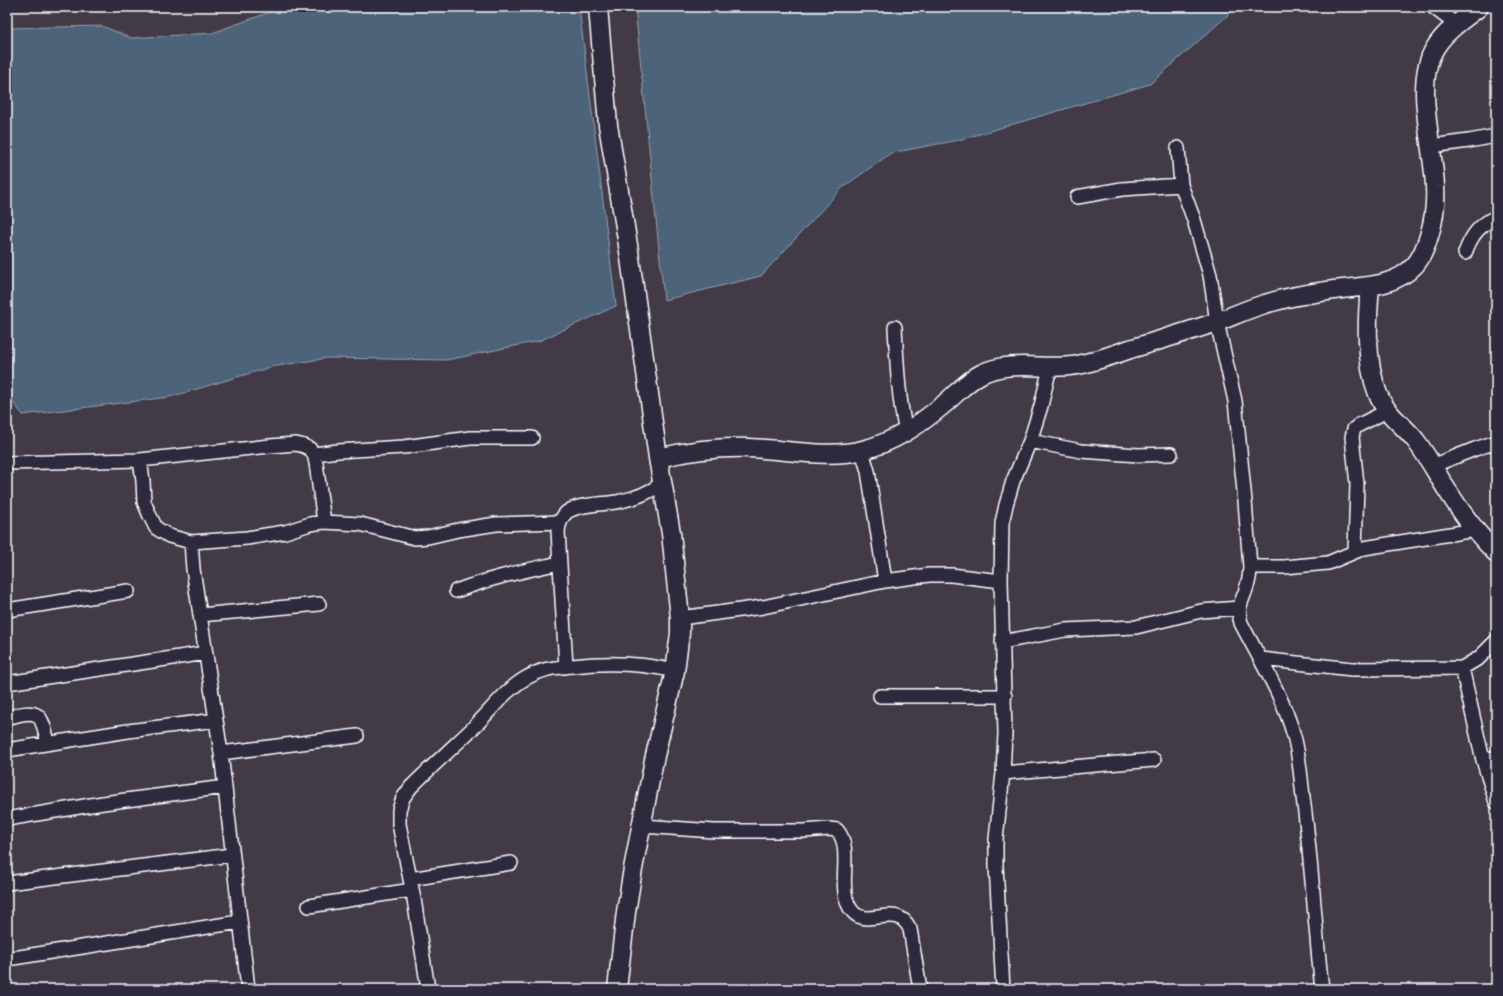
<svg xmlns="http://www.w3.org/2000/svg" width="1503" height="996" viewBox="0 0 1503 996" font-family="Itim,sans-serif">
<rect width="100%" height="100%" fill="#423a46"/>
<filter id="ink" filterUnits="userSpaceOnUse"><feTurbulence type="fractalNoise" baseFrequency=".025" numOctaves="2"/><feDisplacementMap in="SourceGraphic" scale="8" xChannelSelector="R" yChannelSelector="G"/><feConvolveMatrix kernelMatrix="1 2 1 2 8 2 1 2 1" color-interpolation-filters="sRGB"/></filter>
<g filter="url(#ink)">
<path fill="#4e637a" stroke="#95a1af" d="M284 7H579L616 306 539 341 447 360 327 358 271 367 170 397 23 415 7 395V28L102 26 131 38 212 33Z
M635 7H1237L1150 84 959 140 891 153 842 188 761 276 664 300Z"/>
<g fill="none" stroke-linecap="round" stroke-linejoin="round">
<g stroke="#fff" stroke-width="16">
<path id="street" d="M1433 7 1457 25
M1431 146 1469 141 1496 136
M1178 148 1181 185 1194 220 1210 275 1217 322 1235 401 1245 501 1250 567C1250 573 1249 580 1247 586 1243 601 1236 606 1241 623 1260 660 1283 696 1294 736 1300 758 1301 782 1304 805 1312 866 1315 928 1322 989
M1077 197 1122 189 1181 185
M1465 253C1471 236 1479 225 1496 217
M895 327C897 363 898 397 906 432
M1030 441 1081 451 1138 455 1171 454
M862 451 868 471 885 581
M314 454 338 451 404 447 470 438H532
M140 460 143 481 144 502 150 516 156 528 169 536 191 542 247 538 285 532 310 524 324 522 360 524 415 538 428 537 458 530 496 524 560 522
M7 463 140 460 270 446 296 444 304 446 310 449 314 454 316 463 324 522
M1432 466 1475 449 1496 442
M191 542 193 569 221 753 248 989
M1355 551 1357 484 1352 437 1354 429 1359 425 1387 411
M1250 567H1284L1328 563 1364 548 1475 530
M456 591C489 578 524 571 559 563
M7 610 128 591
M200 615 319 604
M680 618 763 607 885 581 929 575H951L1001 581
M1002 642 1065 630 1136 627 1201 611 1239 608
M1261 659 1352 669 1462 668 1479 658 1496 641
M566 667 558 531C559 524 561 517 567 512 580 503 606 505 621 501 637 498 650 492 663 483
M1462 668 1483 760 1496 802
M7 683 206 653
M880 696H1005
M7 718C39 708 41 712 48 743
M7 750 128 731 216 720
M221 753 357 736
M1483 760 1496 757
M1003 773 1154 760
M7 819 103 803 225 787
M642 826 714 831H804L829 829 837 830C855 850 834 891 853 912 868 929 897 901 910 929L920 989
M410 879 511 863
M7 883 232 855
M309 906 412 890
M7 959 239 922
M428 989 414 899 399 824V810L403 798 411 787C431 767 452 748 473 728 490 712 505 690 526 678 543 668 554 668 572 666 607 662 641 663 675 671
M1003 989 996 866V839L1003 773 1005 734 1001 581 1002 523 1006 505 1013 481 1030 441 1041 406 1050 367"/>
</g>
<g stroke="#fff" stroke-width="21">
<path id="secondary" d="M598 7 608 125 629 251 658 458 671 533 680 618V633L675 671 654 760 633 869 626 912 617 989
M1370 286C1367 320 1365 361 1378 394 1385 414 1404 425 1416 441 1428 457 1437 474 1447 490 1461 512 1477 534 1496 553
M658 458C688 451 718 447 749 448 784 449 829 459 863 450 894 442 919 425 943 405 955 395 967 381 981 374 1011 359 1046 371 1078 365 1096 361 1113 355 1130 349 1158 341 1186 332 1214 323 1231 317 1247 309 1265 304 1287 297 1311 293 1334 290 1363 286 1394 288 1415 265 1422 257 1426 246 1429 236 1434 220 1436 203 1435 187 1434 147 1413 83 1435 48 1445 31 1464 19 1479 7"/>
</g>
<use href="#street" stroke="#2f2a3d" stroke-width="13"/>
<use href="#secondary" stroke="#2f2a3d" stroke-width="18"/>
</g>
</g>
<rect width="1503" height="996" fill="none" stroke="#2f2a3d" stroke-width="24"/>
<rect x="12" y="12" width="1479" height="972" fill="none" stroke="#fff" stroke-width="1.5" filter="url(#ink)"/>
</svg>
